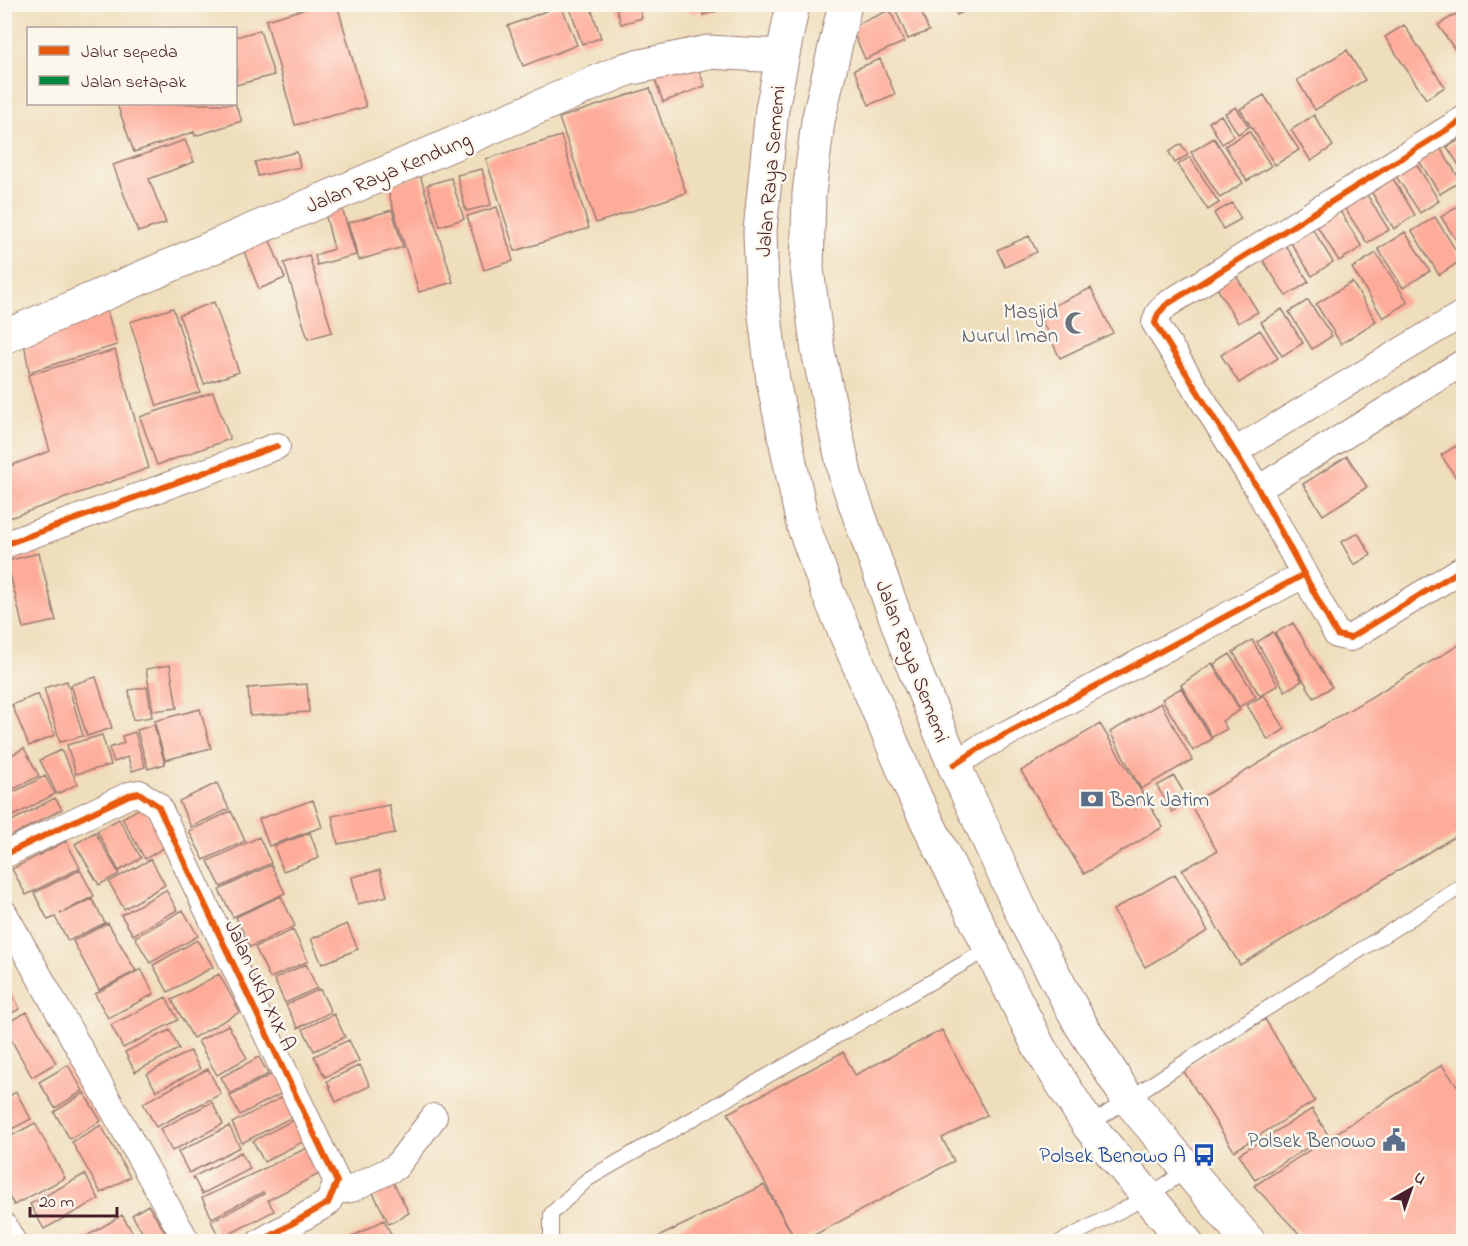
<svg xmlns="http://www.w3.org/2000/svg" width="1468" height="1246" viewBox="0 0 1468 1246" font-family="'Indie Flower',sans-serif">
<rect width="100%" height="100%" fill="#fbf7ec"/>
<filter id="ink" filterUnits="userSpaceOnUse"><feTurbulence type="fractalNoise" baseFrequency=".0167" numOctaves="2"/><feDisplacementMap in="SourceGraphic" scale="12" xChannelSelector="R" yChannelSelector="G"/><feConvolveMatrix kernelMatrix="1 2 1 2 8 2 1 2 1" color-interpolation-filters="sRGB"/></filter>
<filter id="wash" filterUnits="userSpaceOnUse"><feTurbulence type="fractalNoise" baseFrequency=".008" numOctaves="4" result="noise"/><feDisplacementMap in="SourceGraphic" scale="24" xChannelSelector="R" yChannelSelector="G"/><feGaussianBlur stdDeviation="1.35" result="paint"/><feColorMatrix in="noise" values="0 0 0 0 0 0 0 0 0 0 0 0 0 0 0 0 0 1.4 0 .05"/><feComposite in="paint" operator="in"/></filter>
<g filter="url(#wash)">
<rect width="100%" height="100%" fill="#efdebc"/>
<g id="blocks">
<path fill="#feac9a" d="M322 4H337L366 107 295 125 266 20Z
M615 4H638L642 18 621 24Z
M689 4H729L730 7 703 15 702 10 691 13Z
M918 4 929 31 908 39 894 6Z
M561 5 577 45 523 66 508 26Z
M569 5H590L601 38 582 44Z
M951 5H977L957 15Z
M1464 9V63L1438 25Z
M890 10 904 42 865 59 851 27Z
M1404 25 1445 87 1426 99 1385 37Z
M260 30 274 75 236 85V37Z
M1347 50 1365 80 1315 110 1297 80Z
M694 58 705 86 663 102 653 74Z
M880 59 895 94 869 105 854 70Z
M650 88 686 193 596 223 559 118Z
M1264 95 1299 150 1275 165 1240 109Z
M117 104H235L242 121 195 136 194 132 134 152Z
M1236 107 1249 127 1238 134 1225 113Z
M1221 115 1234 136 1222 144 1209 122Z
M1314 115 1333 146 1311 161 1291 130Z
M1249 131 1271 166 1247 181 1225 146Z
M561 136 589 228 515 251 486 159Z
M1464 137V173L1447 147Z
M1214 138 1243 183 1220 198 1191 152Z
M185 140 194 162 149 179 166 223 138 232 113 165Z
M1181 144 1188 155 1175 163 1169 152Z
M1440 148 1461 181 1440 194 1419 161Z
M297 152 300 167 258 176 255 162Z
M1190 157 1219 203 1208 210 1178 165Z
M1414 160 1439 201 1420 213 1394 173Z
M482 169 491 205 466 211 457 175Z
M1389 172 1415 215 1394 229 1367 185Z
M420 175 453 282 419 292 386 185Z
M451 178 464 219 440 226 427 185Z
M1364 190 1389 230 1367 243 1342 204Z
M1464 202V252L1441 217Z
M1232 203 1241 219 1223 229 1214 213Z
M1335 203 1362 247 1339 261 1312 218Z
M497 207 513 261 484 270 467 216Z
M342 208 356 255 317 265 315 255 334 249 325 213Z
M392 210 403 247 359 260 348 223Z
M1435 217 1462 260 1439 275 1412 231Z
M1309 223 1333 262 1312 276 1287 237Z
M1405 232 1430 271 1403 288 1378 249Z
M1029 236 1037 252 1005 267 997 250Z
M269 238 285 278 259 289 243 249Z
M1282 240 1309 282 1286 296 1259 254Z
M1376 253 1408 302 1383 318 1352 268Z
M309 255 332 332 308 339 284 263Z
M1236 276 1258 312 1238 323 1217 288Z
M1352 282 1376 321 1341 344 1316 304Z
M1091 288 1113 333 1060 358 1038 313Z
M1308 300 1332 336 1312 349 1289 312Z
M214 302 239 372 204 384 179 315Z
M105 303 117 345 29 372 23 336Z
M173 308 200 392 157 406 130 322Z
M1282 309 1303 343 1282 356 1261 322Z
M1260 330 1278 358 1239 383 1221 355Z
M115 350 149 468 4 520V468L50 451 28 375Z
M213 392 230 439 157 465 140 417Z
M1464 441V478L1458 481 1441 455Z
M1347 456 1367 487 1323 515 1303 484Z
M1358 533 1371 555 1354 565 1341 542Z
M39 553 56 621 23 628 7 561Z
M1293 623 1332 687 1314 698 1275 633Z
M1273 632 1302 681 1285 691 1257 642Z
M1252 640 1278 685 1260 696 1233 652Z
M1464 642V831L1240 965 1182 870 1217 851 1190 804Z
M1230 654 1256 697 1239 707 1214 664Z
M1212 663 1240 710 1222 721 1227 729 1212 737 1181 685Z
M170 665 177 708 153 711 146 669Z
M96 677 112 728 87 736 71 685Z
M67 681 83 736 60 742 44 688Z
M307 684 309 712 250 716 248 688Z
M147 687 152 717 133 720 129 690Z
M1181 688 1212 739 1193 751 1162 699Z
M38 694 55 735 29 746 12 705Z
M1264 695 1285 729 1268 740 1247 705Z
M1161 703 1192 760 1141 789 1110 732Z
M200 709 211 748 165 760 154 721Z
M1100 724 1163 827 1084 874 1021 771Z
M154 725 165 764 148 769 137 730Z
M135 732 145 767 132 771 128 757 114 762 109 748 124 743 122 736Z
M102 735 111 765 76 774 67 745Z
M24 748 39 776 4 794V759Z
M61 750 78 784 57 794 40 760Z
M45 776 55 794 4 821V797Z
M1174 776 1189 801 1172 812 1157 786Z
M217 783 229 809 191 827 179 801Z
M55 798 62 809 4 840V825Z
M313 800 322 827 269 846 259 819Z
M389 805 395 833 338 844 332 816Z
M144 806 167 846 145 859 122 818Z
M231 811 245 841 204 860 189 831Z
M119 819 141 858 119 871 97 831Z
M95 832 119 874 99 885 75 844Z
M310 833 319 858 283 871 274 846Z
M259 837 271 863 221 887 208 861Z
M66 841 80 868 26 895 12 869Z
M151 859 165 885 124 909 109 882Z
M271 865 285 893 233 917 219 890Z
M80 870 94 896 60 914 92 899 105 923 68 941 55 917 48 920 34 893Z
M380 870 387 896 358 904 352 877Z
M1175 874 1208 931 1145 967 1113 910Z
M166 890 177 910 133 935 121 915Z
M281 896 295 926 250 947 236 917Z
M183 910 198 936 150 963 135 937Z
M108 923 136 971 99 990 73 941Z
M347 924 358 949 322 964 311 939Z
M293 930 308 961 270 978 255 947Z
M197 940 213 967 168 992 153 965Z
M306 964 317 988 285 1003 274 979Z
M141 969 154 994 108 1018 95 994Z
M219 974 240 1012 193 1038 172 1000Z
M4 979 20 1009 4 1017Z
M320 989 331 1012 298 1028 286 1005Z
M166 997 178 1020 123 1048 111 1025Z
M27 1012 56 1063 32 1077 4 1027V1024Z
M334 1014 345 1037 314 1051 303 1029Z
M1265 1019 1315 1101 1234 1151 1183 1070Z
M228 1025 247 1058 217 1075 198 1041Z
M170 1030 179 1049 135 1072 125 1052Z
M942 1030 987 1115 942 1138 954 1161 801 1242H648L764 1185 795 1239 728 1113 843 1052 855 1075Z
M349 1040 359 1061 325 1077 314 1056Z
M190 1051 200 1069 156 1091 147 1074Z
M259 1057 268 1074 230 1094 221 1077Z
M68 1065 83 1091 55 1108 39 1082Z
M360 1065 370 1086 336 1102 327 1081Z
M1442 1065 1464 1095V1242H1307L1254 1186Z
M208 1069 221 1094 156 1127 143 1103Z
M278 1071 288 1090 240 1115 230 1096Z
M16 1092 31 1119 4 1133V1099Z
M84 1093 101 1121 70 1139 54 1112Z
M286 1095 296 1115 242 1143 232 1123Z
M212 1102 223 1124 172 1151 160 1129Z
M1312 1109 1328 1135 1255 1180 1239 1154Z
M297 1118 308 1139 264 1162 253 1141Z
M35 1123 65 1178 14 1205 4 1189V1140Z
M101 1125 130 1177 101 1193 72 1142Z
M229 1126 240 1147 189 1173 178 1152Z
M307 1148 321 1173 268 1200 274 1211 220 1239 211 1221 264 1194 263 1192 212 1218 202 1198Z
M241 1152 250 1169 202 1194 193 1177Z
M85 1174 99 1199 44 1229 30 1204Z
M391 1178 409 1213 389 1224 371 1189Z
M148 1205 167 1235 157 1242H148L132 1215Z
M122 1215 136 1238 130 1242H77Z
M384 1220 395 1242H342Z"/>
</g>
</g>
<g filter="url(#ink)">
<use href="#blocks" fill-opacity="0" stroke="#9c7e74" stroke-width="1.5"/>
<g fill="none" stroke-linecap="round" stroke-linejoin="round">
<g stroke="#9c7e74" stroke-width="16">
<path id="lane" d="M1089 1125 1255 1016 1464 885
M551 1242V1214L588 1179 990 948
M1060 1242 1147 1197 1187 1170"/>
</g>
<g stroke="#9c7e74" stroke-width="28">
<path id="street" d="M1464 119 1166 305 1158 314 1155 323 1258 489 1337 635 1350 638 1464 568
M1235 451 1464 313
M1258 489 1464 362
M4 545 277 446
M954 765 980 748 1303 575
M4 855 129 795 139 793 158 806 337 1182 328 1203 260 1242
M4 913 187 1242
M335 1191 351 1189 396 1167 434 1117
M4 1226 13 1242"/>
</g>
<g stroke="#9c7e74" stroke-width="35">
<path id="secondary" d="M793 4 772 109 760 231 762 291 773 381 803 525 827 590 915 797 1039 1047 1089 1126 1186 1242
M845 4 818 121 809 194 807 269 818 351 846 478 911 661 954 765 1029 928 1081 1025 1128 1099 1249 1242
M4 337 627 69 708 52 782 56"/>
</g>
<use href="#lane" stroke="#fff" stroke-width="14"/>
<use href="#street" stroke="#fff" stroke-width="26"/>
<use href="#secondary" stroke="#fff" stroke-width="33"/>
<path stroke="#00873e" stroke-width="4.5" stroke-dasharray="9 4.5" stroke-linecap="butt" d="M4 1226 13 1242"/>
<g stroke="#fbf7ec" stroke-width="10">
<path id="cycleway" d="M1464 119 1166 305 1158 314 1155 323 1258 489 1337 635 1350 638 1464 568
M4 545 277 446
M954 765 980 748 1303 575
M4 855 129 795 139 793 158 806 337 1182 328 1203 260 1242"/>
</g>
<use href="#cycleway" stroke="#e8590c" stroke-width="6"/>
</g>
</g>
<defs>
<g id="mosque-bare" transform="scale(1.8)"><path d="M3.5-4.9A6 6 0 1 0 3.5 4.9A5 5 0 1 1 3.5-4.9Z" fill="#6b7280" stroke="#fbf7ec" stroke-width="2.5" paint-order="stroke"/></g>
<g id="bank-bare" transform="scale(1.8)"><path d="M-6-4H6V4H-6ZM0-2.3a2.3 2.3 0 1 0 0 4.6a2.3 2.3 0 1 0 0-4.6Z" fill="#5c6f8a" stroke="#fbf7ec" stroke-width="2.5" paint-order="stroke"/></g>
<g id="civic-bare" transform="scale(1.8)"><path d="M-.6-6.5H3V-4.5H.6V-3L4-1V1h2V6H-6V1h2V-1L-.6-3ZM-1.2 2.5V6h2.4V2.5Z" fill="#5c6f8a" stroke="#fbf7ec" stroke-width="2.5" paint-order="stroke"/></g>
<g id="bus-bare" transform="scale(1.8)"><path d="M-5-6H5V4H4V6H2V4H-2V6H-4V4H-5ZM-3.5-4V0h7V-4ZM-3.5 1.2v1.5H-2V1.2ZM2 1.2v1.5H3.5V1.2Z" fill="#1a4fb4" stroke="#fbf7ec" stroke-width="2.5" paint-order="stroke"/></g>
</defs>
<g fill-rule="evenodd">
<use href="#mosque-bare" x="1076" y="323"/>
<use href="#bank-bare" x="1092" y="799"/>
<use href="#civic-bare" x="1394" y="1140"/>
<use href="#bus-bare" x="1204" y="1155"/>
</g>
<g text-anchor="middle" stroke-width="5" stroke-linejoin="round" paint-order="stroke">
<g font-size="21" fill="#4a1f2b" stroke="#fbf7ec">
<text transform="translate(770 171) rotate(-85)" y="7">Jalan Raya Sememi</text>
<text transform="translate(388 172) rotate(-23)" y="7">Jalan Raya Kendung</text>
<text transform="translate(913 661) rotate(69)" y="7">Jalan Raya Sememi</text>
<text transform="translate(261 985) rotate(65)" y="7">Jalan UKA XIX A</text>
</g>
<g font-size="21" fill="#5b616d" stroke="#fbf7ec" text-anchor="end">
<text x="1058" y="318">Masjid<tspan x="1058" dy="24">Nurul Iman</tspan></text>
</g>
<g font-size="21" fill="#4e5e75" stroke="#fbf7ec" text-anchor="start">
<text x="1110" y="806">Bank Jatim</text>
<text x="1376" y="1147" text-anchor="end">Polsek Benowo</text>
</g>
<g font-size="21" fill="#164399" stroke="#fbf7ec" text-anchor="end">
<text x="1186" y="1162">Polsek Benowo A</text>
</g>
</g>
<rect width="1468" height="1246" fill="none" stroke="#fbf7ec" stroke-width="24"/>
<rect x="27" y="27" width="210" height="78" fill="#fbf7ec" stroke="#b4a19f" stroke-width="1.5"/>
<rect x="39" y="46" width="30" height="9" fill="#e8590c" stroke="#b4a19f" stroke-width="1.5"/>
<text x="81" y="57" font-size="18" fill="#4a1f2b">Jalur sepeda</text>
<rect x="39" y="76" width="30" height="9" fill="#00873e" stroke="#b4a19f" stroke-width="1.5"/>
<text x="81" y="87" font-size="18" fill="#4a1f2b">Jalan setapak</text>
<g transform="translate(1411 1189) rotate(40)" stroke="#fbf7ec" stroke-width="4.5" paint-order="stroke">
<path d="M0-4.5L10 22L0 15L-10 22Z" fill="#4a1f2b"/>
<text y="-9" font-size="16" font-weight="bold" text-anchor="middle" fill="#4a1f2b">U</text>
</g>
<path d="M30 1207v9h87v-9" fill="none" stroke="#4a1f2b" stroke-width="3"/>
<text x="39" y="1207" font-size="18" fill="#4a1f2b" stroke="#fbf7ec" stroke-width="4.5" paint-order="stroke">20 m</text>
</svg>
